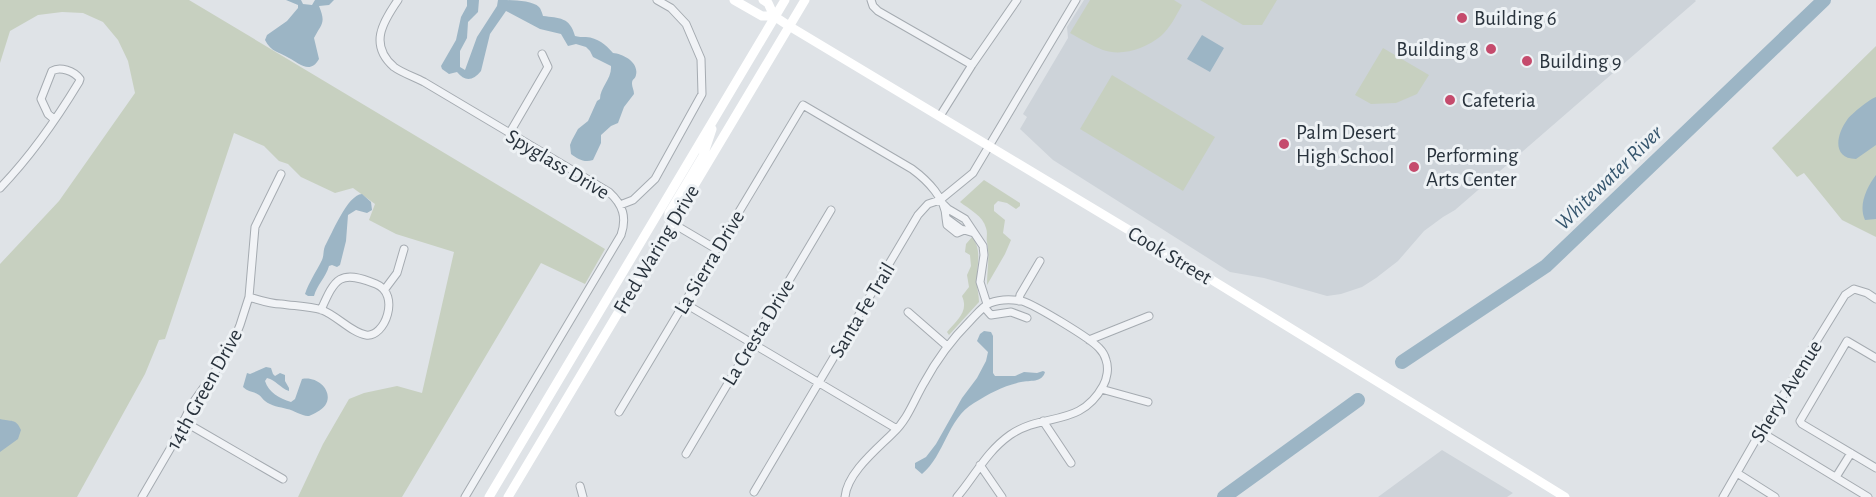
<svg xmlns="http://www.w3.org/2000/svg" width="1876" height="497" viewBox="0 0 1876 497" font-family="'Alegreya Sans',sans-serif">
<rect width="100%" height="100%" fill="#dfe3e7"/>
<path fill="#cdd3d9" d="M1084 0H1695L1696 1 1455 210 1443 217 1424 231 1398 261 1376 278 1362 287 1341 294 1327 296 1264 278 1230 272 1053 160 1020 129 1027 117 1023 114 1068 38 1067 27Z
M1442 450 1513 493 1507 497H1378Z"/>
<path fill="#c7d0c0" d="M0 0H189L605 249 585 284 541 263 402 497H298L323 444 349 399 364 393 397 386 422 393 454 252 396 234 369 220 375 204 353 188 335 193 301 177 288 164 279 161 264 146 234 133 165 339 159 340 145 374 77 497H0V264L59 201 135 93 128 61 118 40 103 22 83 13 62 12 38 15 10 31 0 63Z
M1090 0H1174L1182 5C1176 16 1170 28 1161 36 1146 48 1122 57 1103 50 1092 46 1081 39 1070 33Z
M1200 0H1277L1262 25H1243Z
M1876 46V237L1842 220 1804 173 1797 177 1772 148Z
M1383 48 1429 75 1417 94 1396 103 1371 104 1355 95Z
M1112 75 1215 137 1183 191 1080 129Z
M984 180 1020 203V206L1016 209 1007 203 998 201 994 205V211L1005 220 1003 233 1011 240 1005 254 987 285C987 270 990 257 987 242 986 238 988 233 986 228 983 216 969 209 960 202Z
M972 237C983 251 976 266 977 283 977 290 979 295 979 302L949 335 947 332C957 320 969 312 962 296L969 287 967 275 971 266 970 255 965 252 966 244Z"/>
<path fill="#9cb5c5" d="M286 0H301L303 4 312 5 315 0H334L329 5 319 6C326 23 322 23 314 38L319 59C310 75 299 63 289 58 279 52 271 52 265 40L267 35 287 21 298 8V5Z
M467 0H479L478 12 468 22 467 38 460 51V67L465 70 477 37 497 6 498 0C509 0 532 0 539 7 541 9 542 13 543 16 559 18 570 17 575 36 578 37 582 37 586 37 598 38 605 44 613 53 623 54 639 62 636 75 635 80 632 78 632 84 632 87 634 90 634 94L624 107 618 123 611 126 601 135V143L593 160C584 163 578 159 571 154L570 145 572 140 578 129 588 121 597 101 600 99C600 87 612 79 611 66L593 57 590 51 586 47 576 44 568 46 561 34 540 29 506 11 490 34 481 71C473 81 465 82 457 72L449 74 442 69 441 66 456 40 461 17 467 6Z
M1202 35 1224 48 1210 72 1187 59Z
M1876 97V145L1856 159C1832 159 1836 135 1847 120 1851 114 1870 99 1876 97Z
M1876 175V219L1865 220C1858 205 1867 187 1876 175Z
M362 194 371 202 372 210 367 213 356 210 348 215 346 241 340 265 337 267 332 265 329 266C326 277 317 285 314 296H308L305 294C309 282 316 272 322 260 324 256 323 251 325 246 332 234 347 195 362 194Z
M984 331 991 332 993 336V373L995 376H1015L1024 372 1037 373 1043 371 1045 372C1042 383 1030 380 1021 382 1003 386 990 393 974 403 947 419 945 455 922 474L915 468V463L926 457 936 444 962 398 977 378 986 361 988 352 977 341 980 334Z
M266 367 271 368 273 374 275 376 280 373 285 375V381L289 388V391C280 388 276 380 267 378L265 381C269 393 279 398 291 402L295 399 302 379C322 375 340 400 317 412 315 413 312 415 309 416 303 417 294 410 287 409 280 407 271 406 265 401 263 400 261 396 259 395 253 391 248 392 243 387L247 373 250 374Z
M0 419C11 422 16 418 21 430L18 439 0 452Z"/>
<g fill="none" stroke-linecap="round" stroke-linejoin="round">
<path stroke="#9cb5c5" stroke-width="14" d="M1402 362 1546 266 1824 0
M1224 497 1358 400"/>
<g stroke="#a5abb1" stroke-width="9">
<path id="minor" d="M398 0C382 23 369 45 394 67 402 73 415 77 424 82L609 192C623 205 627 217 621 235L465 497
M871 0 873 6 878 11 972 65
M940 116 972 65 1017 0
M509 134 548 67 542 54
M0 188C31 156 56 120 79 82L80 79C74 71 60 66 52 71L41 99 48 114 54 119
M620 205 633 200 655 179 702 94 701 59 686 24 671 8 657 0
M944 205 948 209 965 219 983 246 984 255 980 282 987 304
M946 218 947 225 957 233 964 230
M672 223 716 249
M385 289 397 273 404 249
M249 297C259 300 270 304 281 304 294 306 308 306 322 310 336 315 352 333 366 335 385 338 401 294 376 284 340 269 335 278 321 310
M1019 301 1020 295 1040 261
M684 303 897 429
M984 307 991 315 1011 312 1027 318
M908 312 947 346
M1089 340 1149 316
M1876 358 1847 341 1800 421 1802 424 1876 468
M1101 389 1148 402
M619 412 803 105 912 169C927 180 946 199 946 218L961 229 974 233
M183 421 283 479
M1043 421 1071 463
M1761 432 1868 497
M686 454 831 210
M980 465 1002 497
M1737 473 1775 497
M1836 477 1851 453
M580 486 583 497
M754 492 918 215 928 204 940 200 973 173 1076 0
M142 497 170 449 192 404 230 350 240 325 249 297 255 227 281 174
M845 497C847 473 877 449 893 433 908 419 914 400 924 383 937 359 951 340 970 321 976 315 983 306 990 303 1000 299 1011 299 1022 301 1035 305 1090 338 1099 348 1102 351 1105 356 1106 360 1109 368 1107 379 1103 386 1080 428 1043 412 1010 435 986 452 975 476 957 497
M1723 497 1758 436 1845 295 1854 289 1867 293 1876 299"/>
</g>
<use href="#minor" stroke="#f1f3f6" stroke-width="7"/>
<path stroke="#fff" stroke-width="9" d="M734 0 762 16H774
M763 0 768 3 774 16 789 26 1212 280 1565 497
M672 223 669 219V213L703 156 712 129
M489 497 785 0
M508 497 805 0"/>
</g>
<g fill="#c54b6d" stroke="#eef2f5" stroke-width="2">
<circle cx="1462" cy="18" r="6"/>
<circle cx="1491" cy="49" r="6"/>
<circle cx="1527" cy="61" r="6"/>
<circle cx="1450" cy="100" r="6"/>
<circle cx="1284" cy="144" r="6"/>
<circle cx="1414" cy="167" r="6"/>
</g>
<g text-anchor="middle" stroke-width="6" stroke-linejoin="round" paint-order="stroke">
<g font-size="21" fill="#29333d" stroke="#eef2f5" text-anchor="start">
<text x="1474" y="25">Building 6</text>
<text x="1479" y="56" text-anchor="end">Building 8</text>
<text x="1539" y="68">Building 9</text>
<text x="1462" y="107">Cafeteria</text>
<text x="1296" y="139">Palm Desert<tspan x="1296" dy="24">High School</tspan></text>
<text x="1426" y="162">Performing<tspan x="1426" dy="24">Arts Center</tspan></text>
</g>
<g font-size="21" fill="#29333d" stroke="#eef2f5">
<text transform="translate(558 164) rotate(31)" y="7">Spyglass Drive</text>
<text transform="translate(656 249) rotate(-59)" y="7">Fred Waring Drive</text>
<text transform="translate(1170 255) rotate(31)" y="7">Cook Street</text>
<text transform="translate(709 262) rotate(-59)" y="7">La Sierra Drive</text>
<text transform="translate(862 310) rotate(-59)" y="7">Santa Fe Trail</text>
<text transform="translate(758 332) rotate(-59)" y="7">La Cresta Drive</text>
<text transform="translate(204 389) rotate(-61)" y="7">14th Green Drive</text>
<text transform="translate(1786 391) rotate(-58)" y="7">Sheryl Avenue</text>
</g>
<g font-size="22" font-style="italic" fill="#36566e" stroke="#eef2f5">
<text transform="translate(1608 177) rotate(-44)" y="8">Whitewater River</text>
</g>
</g>
</svg>
